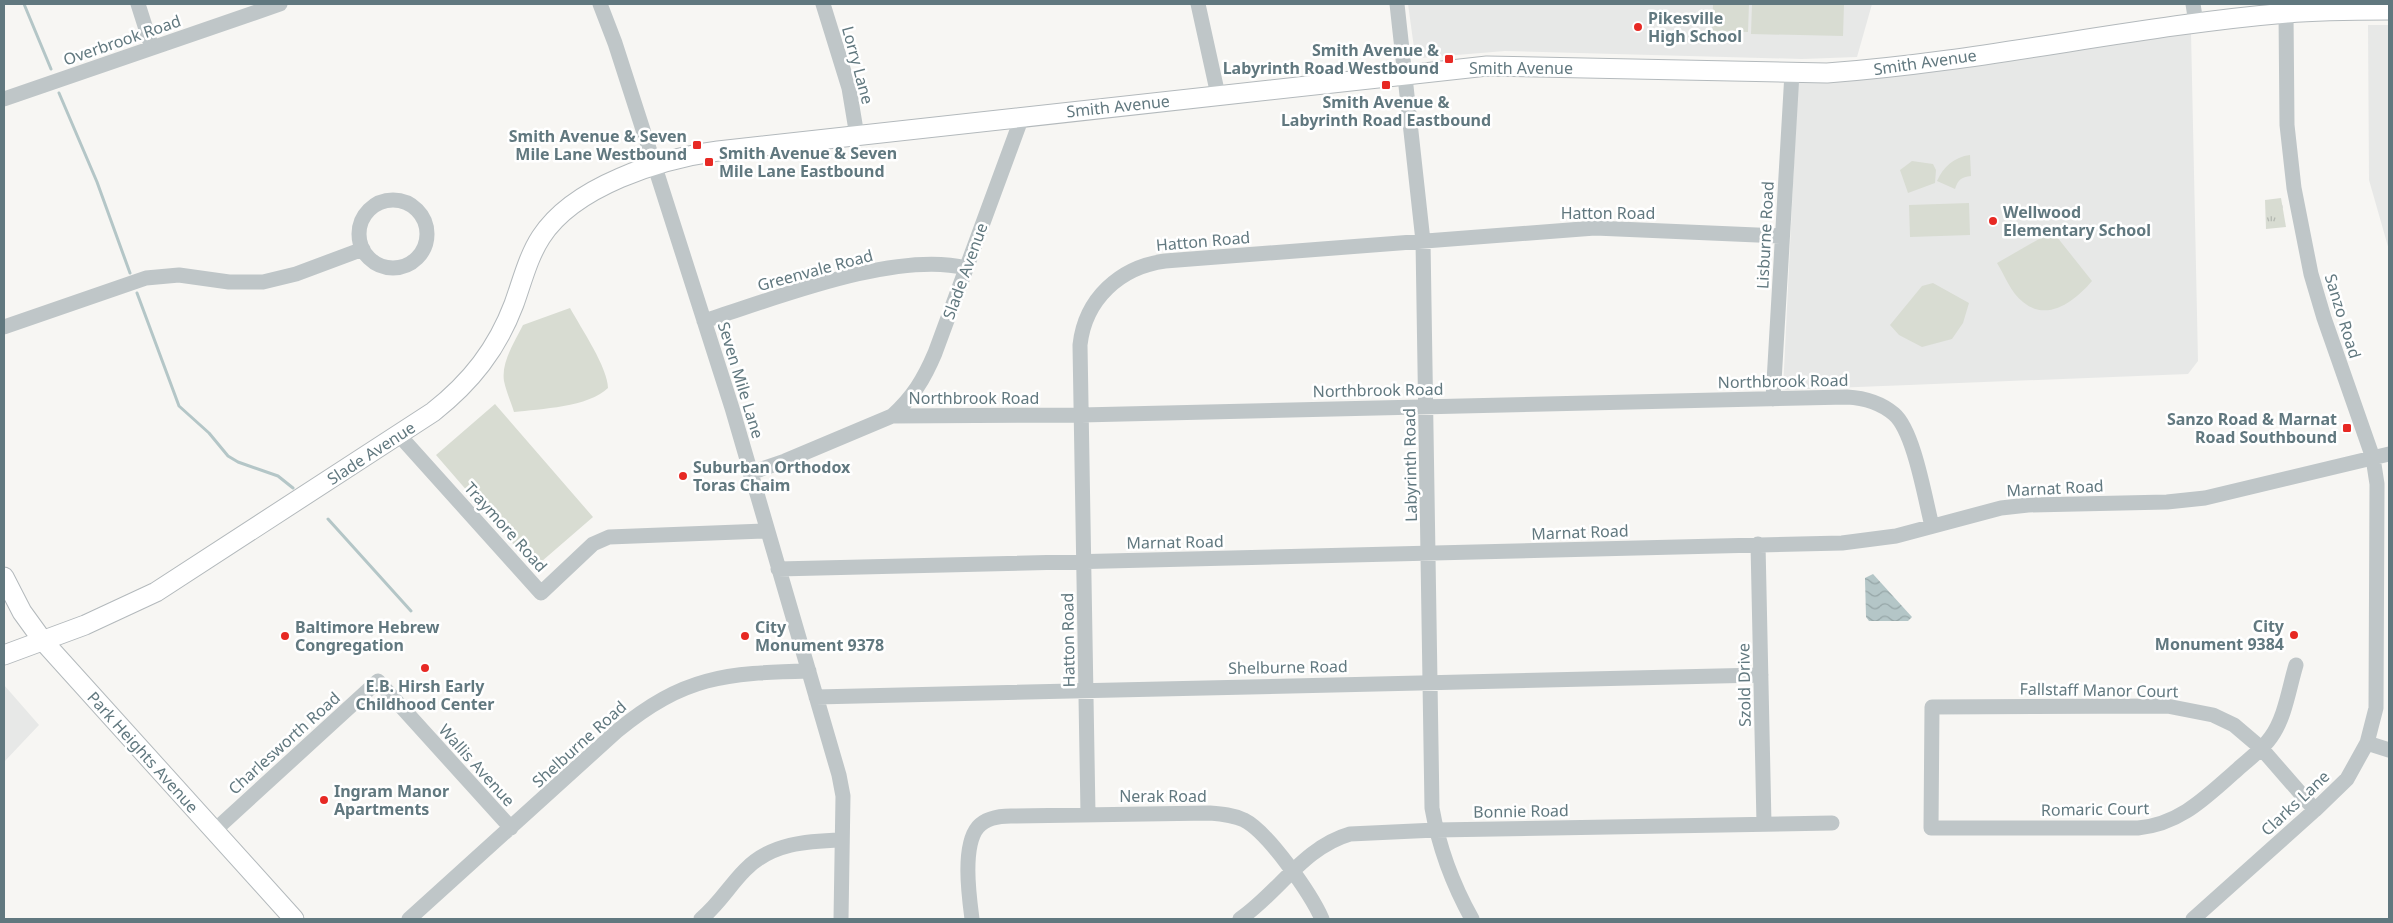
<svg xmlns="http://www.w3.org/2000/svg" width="2393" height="923" viewBox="0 0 2393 923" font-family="'Noto Sans',sans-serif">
<defs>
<pattern id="grass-tufts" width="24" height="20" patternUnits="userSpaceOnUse" patternTransform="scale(1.25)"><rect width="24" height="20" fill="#d8dcd2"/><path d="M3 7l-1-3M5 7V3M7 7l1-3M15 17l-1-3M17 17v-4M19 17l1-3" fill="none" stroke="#b3b7b0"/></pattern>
<pattern id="water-waves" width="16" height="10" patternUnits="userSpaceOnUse" patternTransform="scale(1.25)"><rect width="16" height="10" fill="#b4c6c7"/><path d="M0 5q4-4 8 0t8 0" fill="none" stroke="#96a6a7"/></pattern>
</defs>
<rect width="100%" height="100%" fill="#f7f6f3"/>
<path fill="#e7e8e7" d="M1408 4H1872L1857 57 1802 59 1505 51 1420 58 1415 55Z
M2368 25H2389V250L2369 180Z
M2191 32 2198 361 2188 374 1783 390 1798 81Z
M4 685 39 725 4 762Z"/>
<path fill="url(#grass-tufts)" d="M2281 198 2286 227 2266 229 2265 200Z"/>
<path fill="#d8dcd2" d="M1713 4H1749L1748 32 1712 31Z
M1752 4H1844L1843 36 1751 34Z
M1970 155 1971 176C1961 177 1958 180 1955 189L1937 181C1943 167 1954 157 1970 155Z
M1912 161 1933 164 1936 170 1935 183 1908 193 1900 170Z
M1969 203 1970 235 1910 237 1909 205Z
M2046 235 2057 237 2092 281C2076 300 2048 323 2023 302 2011 293 2005 276 1997 263Z
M1933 283 1969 303 1963 323 1952 339 1922 347 1899 335 1890 325 1922 286Z
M570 308C581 328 608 368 608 388 589 407 540 409 514 412 511 402 506 391 504 381 501 362 515 341 523 325Z
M495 404 593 517 534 568 436 455Z"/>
<path fill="url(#water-waves)" d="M1873 574 1912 617 1908 621H1869L1866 617 1865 578Z"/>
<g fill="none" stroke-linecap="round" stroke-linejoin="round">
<path stroke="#b4c6c7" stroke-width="3" d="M24 4 51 69
M59 93 97 182 130 273
M137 293 179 406 209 433 228 456 238 462 278 476 293 488
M328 519 411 611"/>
<g stroke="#b3b9bc" stroke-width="21">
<path id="major" d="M4 577 22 612 43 641 294 919
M4 655 85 625 156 592 433 412C471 382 497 349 514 304 522 282 528 257 541 237 574 186 660 159 718 151L1487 66 1827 73C1981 62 2133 26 2287 13 2321 10 2355 10 2389 10"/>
</g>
<path stroke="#bfc6c8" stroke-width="15" d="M138 4 152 48
M600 4 615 43 655 167 732 408 839 775 843 796 841 919
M823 4 849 88 857 136
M1198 4 1218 95
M1397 4 1423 241 1432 808C1439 848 1452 883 1472 919
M2193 4 2196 23
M4 99 280 4
M359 234a34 34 0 1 1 68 0a34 34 0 1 1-68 0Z
M704 321C774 299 896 250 966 268
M4 327 146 278 179 275 229 282H263L296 274 363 249
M1773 399 1792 73
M892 416C913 397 924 379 935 353L1022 117
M399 435 541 593 593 544 609 537 767 531
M750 473 785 461 892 416 1081 415 1847 397C1864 398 1881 403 1894 414 1914 431 1925 499 1932 526
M1758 544 1764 824
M778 569 1842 543 1896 536 2001 508 2028 505 2167 502 2205 498 2389 454
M2296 665C2289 688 2285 718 2271 737 2263 749 2249 759 2238 769 2207 796 2181 824 2138 828H1931L1932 707 2167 706 2213 715 2234 725 2261 748 2315 810
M816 697 1761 675
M2367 743 2389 750
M1088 814 1080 345C1085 299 1120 267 1165 261L1595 228 1782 236
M214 831 378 681 511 828
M409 919 617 731C684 676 725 673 809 671
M701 919C720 903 729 886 745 870 771 843 807 841 842 840
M972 919C969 896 962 846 978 827 986 818 999 816 1011 816L1210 813C1222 814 1233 815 1244 820 1268 832 1311 894 1322 919
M1240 919C1278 893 1304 847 1350 834L1436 830 1832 823
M2193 919 2315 810 2347 779 2367 743 2376 708 2377 484 2373 458 2324 318 2311 274 2294 188 2287 125 2286 13"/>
<use href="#major" stroke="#fff" stroke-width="19"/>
</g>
<g fill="#e72924" stroke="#fff" stroke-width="2">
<circle cx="1638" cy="27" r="5"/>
<rect x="1444" y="54" width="10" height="10" rx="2.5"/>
<rect x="1381" y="80" width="10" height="10" rx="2.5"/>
<rect x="692" y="140" width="10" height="10" rx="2.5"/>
<rect x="704" y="157" width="10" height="10" rx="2.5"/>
<circle cx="1993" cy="221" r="5"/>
<rect x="2342" y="423" width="10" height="10" rx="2.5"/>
<circle cx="683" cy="476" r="5"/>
<circle cx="2294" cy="635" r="5"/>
<circle cx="285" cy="636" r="5"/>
<circle cx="745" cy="636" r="5"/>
<circle cx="425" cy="668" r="5"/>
<circle cx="324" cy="800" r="5"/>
</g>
<g text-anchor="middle" stroke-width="5" stroke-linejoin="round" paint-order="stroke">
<g font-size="16" font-weight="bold" fill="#61787f" stroke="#fff" text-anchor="start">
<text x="1648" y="24">Pikesville<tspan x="1648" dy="18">High School</tspan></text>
<text x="1439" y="56" text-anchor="end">Smith Avenue &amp;<tspan x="1439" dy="18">Labyrinth Road Westbound</tspan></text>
<text x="1386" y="108" text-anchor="middle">Smith Avenue &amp;<tspan x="1386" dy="18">Labyrinth Road Eastbound</tspan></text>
<text x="687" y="142" text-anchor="end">Smith Avenue &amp; Seven<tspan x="687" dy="18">Mile Lane Westbound</tspan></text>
<text x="719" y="159">Smith Avenue &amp; Seven<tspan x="719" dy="18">Mile Lane Eastbound</tspan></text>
<text x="2003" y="218">Wellwood<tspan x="2003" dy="18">Elementary School</tspan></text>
<text x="2337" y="425" text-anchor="end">Sanzo Road &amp; Marnat<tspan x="2337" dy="18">Road Southbound</tspan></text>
<text x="693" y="473">Suburban Orthodox<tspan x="693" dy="18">Toras Chaim</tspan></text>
<text x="2284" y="632" text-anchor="end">City<tspan x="2284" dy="18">Monument 9384</tspan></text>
<text x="295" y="633">Baltimore Hebrew<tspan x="295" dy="18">Congregation</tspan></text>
<text x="755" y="633">City<tspan x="755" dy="18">Monument 9378</tspan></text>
<text x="425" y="692" text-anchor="middle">E.B. Hirsh Early<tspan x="425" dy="18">Childhood Center</tspan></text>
<text x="334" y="797">Ingram Manor<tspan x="334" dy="18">Apartments</tspan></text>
</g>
<g font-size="16" fill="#61787f" stroke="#fff">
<text transform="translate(122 40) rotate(-19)" y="6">Overbrook Road</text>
<text transform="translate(1925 62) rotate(-8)" y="6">Smith Avenue</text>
<text transform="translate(858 65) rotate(75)" y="6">Lorry Lane</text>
<text x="1521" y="74">Smith Avenue</text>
<text transform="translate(1118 106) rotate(-6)" y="6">Smith Avenue</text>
<text x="1608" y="219">Hatton Road</text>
<text transform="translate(1765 235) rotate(-87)" y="6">Lisburne Road</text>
<text transform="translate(1203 241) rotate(-5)" y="6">Hatton Road</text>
<text transform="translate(815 270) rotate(-15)" y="6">Greenvale Road</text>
<text transform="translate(965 271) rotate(-70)" y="6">Slade Avenue</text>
<text transform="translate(2343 316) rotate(73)" y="6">Sanzo Road</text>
<text transform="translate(741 380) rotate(73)" y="6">Seven Mile Lane</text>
<text transform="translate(1783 381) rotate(-1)" y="6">Northbrook Road</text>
<text transform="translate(1378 390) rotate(-1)" y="6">Northbrook Road</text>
<text x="974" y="404">Northbrook Road</text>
<text transform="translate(371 453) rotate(-33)" y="6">Slade Avenue</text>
<text transform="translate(1410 465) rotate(-91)" y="6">Labyrinth Road</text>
<text transform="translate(2055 488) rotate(-3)" y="6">Marnat Road</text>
<text transform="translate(506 527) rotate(48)" y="6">Traymore Road</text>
<text transform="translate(1580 532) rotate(-2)" y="6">Marnat Road</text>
<text transform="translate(1175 542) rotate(-1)" y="6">Marnat Road</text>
<text transform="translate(1068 640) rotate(-91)" y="6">Hatton Road</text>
<text transform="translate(1288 667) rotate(-1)" y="6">Shelburne Road</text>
<text transform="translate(1744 685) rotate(-91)" y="6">Szold Drive</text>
<text transform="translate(2099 690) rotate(1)" y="6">Fallstaff Manor Court</text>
<text transform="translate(284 743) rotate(-42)" y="6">Charlesworth Road</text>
<text transform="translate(579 744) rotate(-42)" y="6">Shelburne Road</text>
<text transform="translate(143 752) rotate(48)" y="6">Park Heights Avenue</text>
<text transform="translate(477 765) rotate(48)" y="6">Wallis Avenue</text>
<text x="1163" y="802">Nerak Road</text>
<text transform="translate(2295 803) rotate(-43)" y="6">Clarks Lane</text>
<text transform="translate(2095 809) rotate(-1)" y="6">Romaric Court</text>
<text transform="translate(1521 811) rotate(-1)" y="6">Bonnie Road</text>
</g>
</g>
<rect width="2393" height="923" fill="none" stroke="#61787f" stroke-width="10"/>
</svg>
